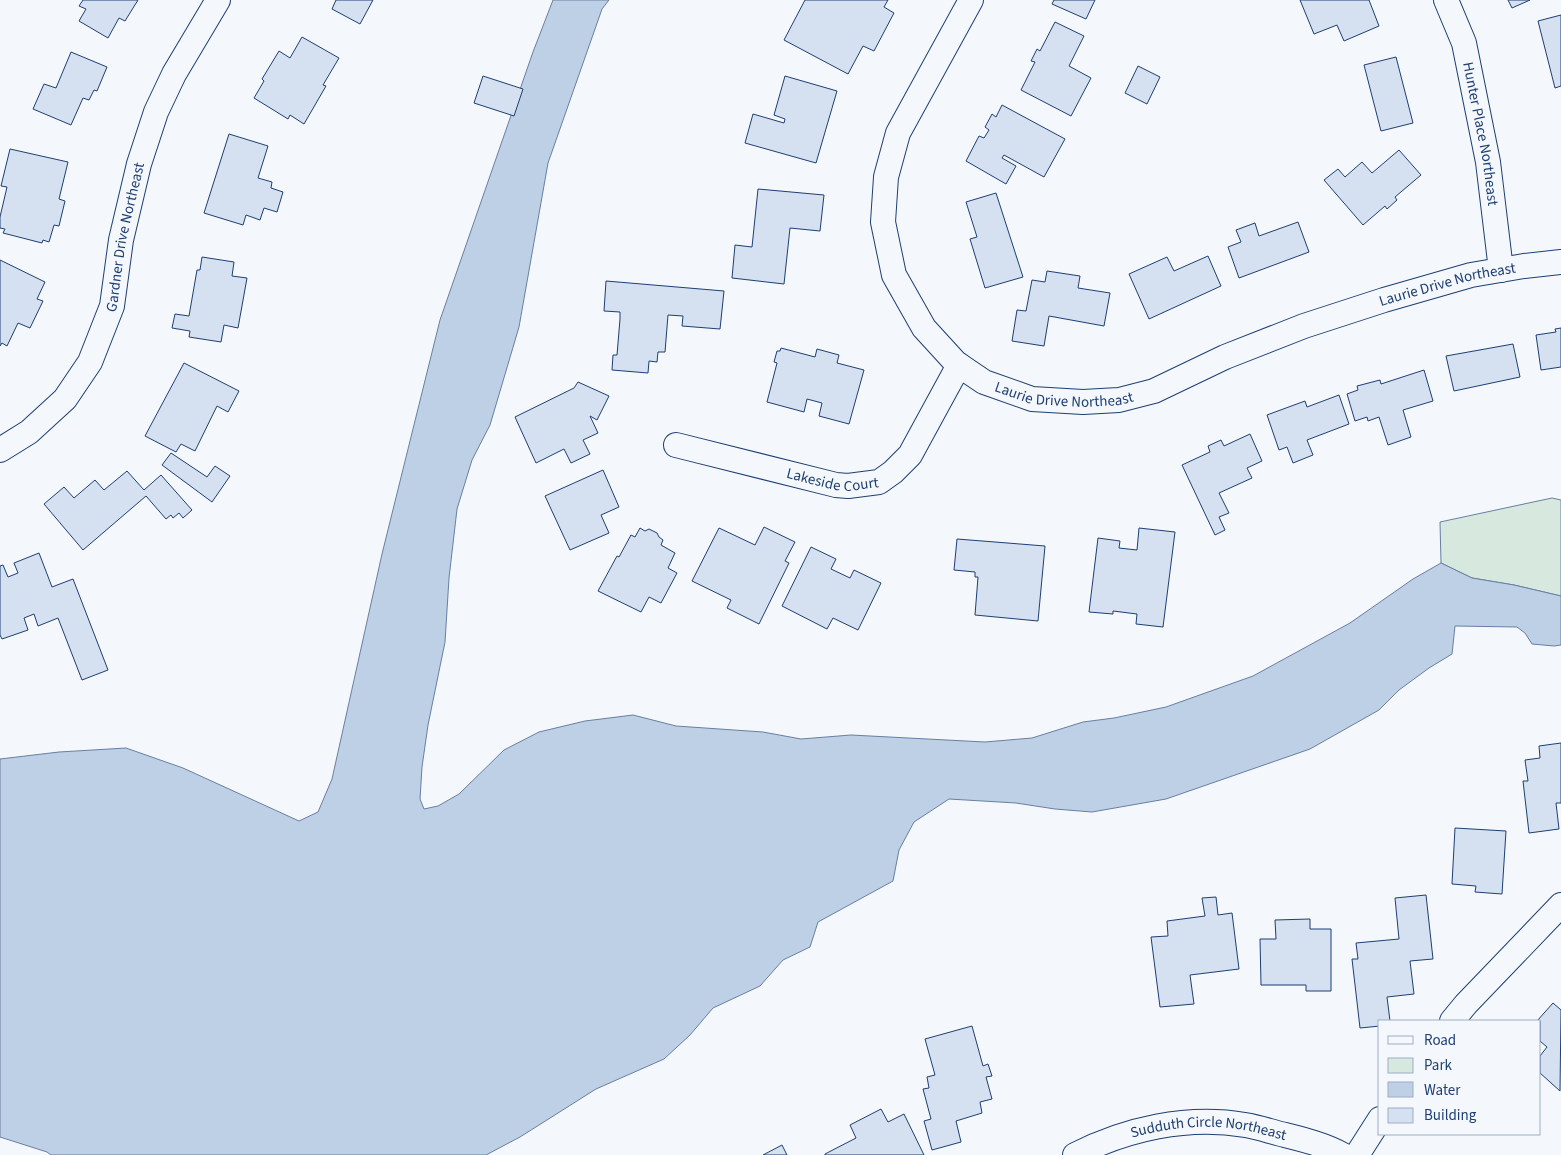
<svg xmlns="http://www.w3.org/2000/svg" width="1561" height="1155" viewBox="0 0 1561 1155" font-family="'Source Sans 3',sans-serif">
<rect width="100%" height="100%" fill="#f4f7fb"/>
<path fill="#d7e8df" stroke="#687fa3" d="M1552 498 1561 500V596L1514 585 1472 578 1441 563 1440 522Z"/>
<path fill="#bed0e5" stroke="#687fa3" d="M553 0H609L602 9 548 163 519 327 490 425 472 460 457 509 449 578 445 642 428 725 422 767 420 799 424 809 438 806 459 794 504 750 539 732 585 721 633 715 676 726 763 732 801 739 851 735 985 742 1032 738 1083 722 1114 718 1166 707 1253 676 1350 623 1413 579 1441 563 1472 578 1514 585 1561 596V645L1554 646 1532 644 1525 633 1517 627 1455 626 1452 654 1429 668 1399 690 1379 710 1310 749 1166 799 1092 812 1055 809 1016 803 949 799 914 822 899 850 893 881 818 922 810 947 783 960 760 986 713 1008 690 1035 664 1059 596 1089 520 1137 486 1155H51L47 1152 0 1137V759L59 752 126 748 183 768 299 821 318 812 332 779 382 554 440 320 533 52Z"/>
<path fill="#d5e0f0" stroke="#1d3f73" d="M83 0H138L125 21 119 18 108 38 79 21 86 9 79 6Z
M336 0H373L360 24 332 9Z
M805 0H888L884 7 894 13 874 51 863 46 848 74 784 40Z
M1054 0H1095L1086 19 1052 4Z
M1300 0H1369L1379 26 1344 41 1337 25 1314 34Z
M1508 0H1530L1512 8Z
M1561 15V86L1555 88 1538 21Z
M1055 22 1084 36 1069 66 1091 78 1071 116 1021 90 1035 62 1031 61 1037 49 1040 51Z
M302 37 339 58 323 85 326 86 304 124 290 115 288 119 254 98 264 81 262 79 279 51 290 58Z
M71 52 107 67 97 91 94 90 89 100 83 98 71 125 33 109 44 84 56 88Z
M1396 57 1413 123 1381 131 1364 65Z
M1138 66 1160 77 1147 104 1125 93Z
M483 76 523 89 514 116 474 103Z
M785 76 837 91 816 163 745 143 753 114 784 123 785 119 774 115Z
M1002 105 1065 139 1044 177 1004 155 1002 158 1016 166 1006 184 966 161 979 136 984 138 989 130 985 127 992 114 996 117Z
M229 134 268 146 258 178 272 182 271 188 283 192 277 212 264 208 260 220 246 215 243 225 204 213Z
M10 149 68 162 59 199 65 201 59 226 54 225 49 242 43 240 42 243 3 233 5 229 0 228V217L7 187 1 186Z
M1399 150 1421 175 1395 197 1397 200 1387 209 1385 206 1363 225 1324 180 1338 169 1345 177 1362 162 1372 173Z
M758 189 824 195 820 231 790 228 784 284 732 278 735 245 752 247Z
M996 193 1023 277 985 288 970 239 977 237 966 202Z
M1298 222 1309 252 1239 278 1228 247 1241 242 1236 230 1255 223 1259 236Z
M1208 256 1221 286 1149 319 1129 274 1167 257 1174 271Z
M202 257 234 262 232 276 247 278 238 328 224 325 221 342 189 337 190 331 172 328 175 314 189 316 197 270H200Z
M0 260 45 282 37 299 43 301 30 328 18 323 7 346 2 343 0 346Z
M1047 271 1080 276 1078 288 1110 293 1104 326 1049 316 1044 346 1012 341 1017 310 1026 311 1032 280 1045 282Z
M606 281 724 291 720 329 682 326 683 316 668 315 665 352H658L657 362 649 361 648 373 612 370 613 355H617L620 319V312L604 311Z
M1561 328V367L1541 370 1536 335 1556 332 1555 329Z
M1513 344 1520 377 1454 391 1446 356Z
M781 348 815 357 817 349 839 355 837 363 864 370 849 424 819 416 822 403 807 399 804 412 767 402 777 363 774 362 777 351H780Z
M184 363 239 391 228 412 217 406 195 451 181 444 176 452 145 436Z
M1424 370 1433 401 1403 410 1411 437 1388 445 1379 417 1368 421 1367 417 1355 421 1347 394 1358 390 1357 386 1380 380 1381 384Z
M578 382 609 396 597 420 590 416 598 433 583 440 590 454 571 463 564 449 536 463 515 417 574 388Z
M1339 395 1349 424 1307 440 1313 455 1293 463 1287 447 1279 450 1267 415 1305 401 1307 407Z
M1250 434 1262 461 1247 468 1252 478 1219 493 1229 513 1219 517 1225 530 1215 535 1182 465 1210 452 1208 446 1221 440 1224 446Z
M171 453 207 477 215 466 230 476 212 502 162 465Z
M603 470 619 507 601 515 609 533 570 550 545 496Z
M127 471 144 490 161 475 192 510 183 518 179 513 173 518 171 515 166 519 146 496 83 550 44 504 64 487 74 498 95 480 104 490Z
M764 527 795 542 785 561 789 563 759 624 727 608 731 600 692 581 719 528 755 545Z
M640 528 645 531 649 529 657 533 659 537 663 540 661 545 675 553 668 568 677 573 661 603 649 597 641 612 598 591 617 556 619 557 631 535 635 537Z
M1139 528 1175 532 1163 627 1136 624 1137 614 1113 611V614L1089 612 1098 538 1120 541 1119 548 1137 550Z
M957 539 1045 546 1038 621 975 615 978 577H975V572L954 570Z
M811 547 836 559 831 569 850 578 854 570 881 583 858 630 833 618 827 629 782 606Z
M39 553 52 587 73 579 108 670 82 680 58 618 38 626 34 614 24 618 28 630 2 639 0 635V566L3 565 8 577 18 573 14 563Z
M1561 743V803H1556L1559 829 1529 833 1523 781H1528L1525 760 1540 758 1539 746Z
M1455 828 1506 831 1502 894 1475 892 1476 886 1452 884Z
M1426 895 1433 959 1410 961 1414 994 1387 997 1390 1021H1380V1026L1360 1028 1352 959H1358L1356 943 1399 939 1395 898Z
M1216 897 1218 915 1232 913 1239 969 1190 975 1194 1004 1160 1007 1151 937 1168 936 1167 921 1205 916 1202 898Z
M1310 919V929H1331V991H1306V985H1261L1260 939H1276L1275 920Z
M1553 1003 1561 1010 1560 1091 1540 1073V1056L1547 1047 1540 1041V1021H1537Z
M972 1026 983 1066 988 1064 992 1076 986 1077 992 1099 980 1102 982 1113 956 1121 961 1142 932 1150 924 1121 931 1119 923 1089 929 1088 927 1077 935 1075 925 1039Z
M881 1109 888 1122 904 1114 924 1155H825V1154L856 1138 850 1125Z
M782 1145 787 1155H763Z"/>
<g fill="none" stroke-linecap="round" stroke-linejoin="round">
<g stroke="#1d3f73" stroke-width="26">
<g id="minor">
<path id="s1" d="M971 0 898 133 886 177 883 222 894 275 924 328 956 363 984 382 1032 399 1083 402 1119 400 1154 391 1225 357 1304 326 1384 300 1471 275 1524 266 1561 262"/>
<path id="s2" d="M1446 0 1464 43 1488 162 1501 270"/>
<path id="s3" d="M676 445 836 485 848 486 879 482 893 472 910 455 959 365"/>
<path id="s4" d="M0 450 29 432 65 399 90 362 112 306 121 240 139 164 156 112 174 74 218 0"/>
<path d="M1452 1021 1466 1004 1561 905"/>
<path id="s5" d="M1075 1155C1126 1129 1187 1115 1245 1125 1258 1127 1272 1132 1285 1135 1305 1140 1325 1145 1343 1155"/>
<path d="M1357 1155 1380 1119"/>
</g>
</g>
<use href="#minor" stroke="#f4f7fb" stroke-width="24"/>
</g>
<g text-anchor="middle" stroke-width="4" stroke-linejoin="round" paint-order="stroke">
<g font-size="15" fill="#1d3f73" stroke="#f4f7fb">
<text dy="5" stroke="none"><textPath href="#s2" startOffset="139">Hunter Place Northeast</textPath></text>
<text dy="5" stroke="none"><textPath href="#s4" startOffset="258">Gardner Drive Northeast</textPath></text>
<text dy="5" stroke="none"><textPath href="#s1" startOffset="926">Laurie Drive Northeast</textPath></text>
<text dy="5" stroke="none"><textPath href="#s1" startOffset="521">Laurie Drive Northeast</textPath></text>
<text dy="5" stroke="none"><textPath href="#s3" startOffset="161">Lakeside Court</textPath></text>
<text dy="5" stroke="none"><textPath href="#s5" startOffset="139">Sudduth Circle Northeast</textPath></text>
</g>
</g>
<rect x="1378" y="1020" width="162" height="115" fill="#f4f7fb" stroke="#9eadc5"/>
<rect x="1388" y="1036" width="25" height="8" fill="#f4f7fb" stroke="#9eadc5"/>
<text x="1424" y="1045" font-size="15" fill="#1d3f73">Road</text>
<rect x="1388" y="1058" width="25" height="15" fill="#d7e8df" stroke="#9eadc5"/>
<text x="1424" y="1070" font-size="15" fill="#1d3f73">Park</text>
<rect x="1388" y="1082" width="25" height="15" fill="#bed0e5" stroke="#9eadc5"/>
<text x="1424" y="1095" font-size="15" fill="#1d3f73">Water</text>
<rect x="1388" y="1108" width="25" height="15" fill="#d5e0f0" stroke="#9eadc5"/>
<text x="1424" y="1120" font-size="15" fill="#1d3f73">Building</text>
</svg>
